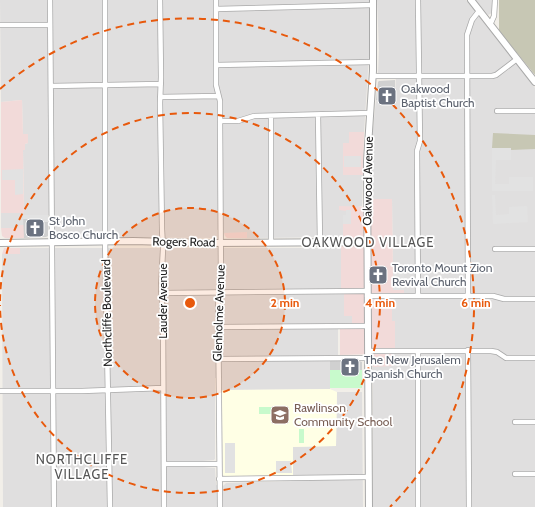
<svg xmlns="http://www.w3.org/2000/svg" width="535" height="507" viewBox="0 0 535 507" font-family="Cabin,sans-serif">
<rect width="100%" height="100%" fill="#f2efe9"/>
<path fill="#e0dfdf" d="M0 0H369V56L364 132H349V143H343V175H363L362 206 346 210V215H343V237L247 238V233H224V230H217V236L215 238 55 237 54 215H24V225H19V228H1V213H24L23 150 25 144 28 143 23 134 22 100 1 102Z
M377 0H466L535 88V507H373V367L393 354 395 347V321H392V299L404 298V271H393L392 199H371V148L376 100H395L396 74 378 73 379 50Z
M475 0H492V13L488 15Z
M20 248H341V288L344 289V316H352V327L338 328V355H330V389L222 390V378H215V459L214 460 203 461V467L215 468 216 485 223 486 226 483 293 481 292 447 336 446 337 392H362L363 507H3L2 254H20Z"/>
<path fill="#f2dad9" d="M22 100 23 134H28V143L25 144V150H23L24 213H1V102Z
M349 132H364L363 175H343V143H349Z
M371 199H392L393 271H404V299H392V321H395V348L393 354V366L373 367 372 354 340 355V328L352 327V316H344V289L341 288V248L343 237V215H346V211L339 210V206L371 207Z
M19 225H24V238H5L2 236 1 228H19Z
M247 232V238H227L225 236 224 233Z
M4 248H20V254H2Z"/>
<path fill="#ffffe5" d="M330 389 337 392 336 446 293 447V475L225 476 223 475 222 390Z"/>
<path fill="#d0d0d0" d="M395 80V100H376L378 82 379 81Z
M23 215H48V236L46 237 24 238Z
M330 361H359L362 362V370H330Z"/>
<path fill="#c7c7b4" d="M499 0H535V75L499 31Z
M493 133 535 135V149L511 150V148H492Z"/>
<path fill="#c8facc" d="M330 370H362V388H330Z
M259 407H277L278 414H259Z
M299 429H304V443H299Z"/>
<path fill="#e2e2e2" d="M492 148H511V160H496L495 184H509V177H533V191H492Z
M344 156H361V167H344Z
M23 169V194L15 195V180H2V170Z
M492 195H495L496 215 509 214V207L527 206 528 222 493 224Z
M346 210H351V224H343V215H346Z
M23 215H48V222H39L38 219H23Z
M393 271H404V290H393Z
M225 443H235V473H225Z
M276 461H291L292 473H276Z"/>
<g fill="none" stroke-linecap="round" stroke-linejoin="round">
<g stroke="#a9a9a9" stroke-width="6">
<path id="minor" d="M50 0 54 507
M105 0V237L110 507
M160 0 161 77 160 103 162 229 163 249 161 288 163 315 164 507
M216 0V85L220 101V118L221 289 218 299 220 507
M216 9 373 5
M0 25H50
M490 25 494 16 495 0
M216 65 373 62
M373 76H492L496 75 517 59
M51 86 161 84
M160 97 218 96
M497 111H535
M318 115 320 242
M271 116V242
M220 121H238L254 116 370 113
M495 249H535
M162 293 367 291
M367 296H493L504 299H535
M418 296 417 151 420 141 418 0
M468 296 467 35 472 20 479 11
M218 327 368 326
M468 350 469 507
M368 351H491L497 352 506 358H535
M418 351V507
M218 359 367 358
M0 391H82L163 388
M515 422H535
M164 464H219
M515 474H535
M219 479 369 477"/>
</g>
<g stroke="#a9a9a9" stroke-width="8">
<path id="tertiary" d="M471 0 535 82
M0 243 133 241 207 243 367 242
M369 507 367 161 373 71V0"/>
</g>
<use href="#minor" stroke="#fff" stroke-width="4.5"/>
<use href="#tertiary" stroke="#fff" stroke-width="6"/>
</g>
<circle cx="190" cy="303" r="95" fill="#e8590c" fill-opacity=".12"/>
<g fill="none" stroke="#e8590c" stroke-width="2" stroke-dasharray="7 5">
<circle cx="190" cy="303" r="95"/>
<path d="M0 301A190 190 0 1 1 0 305"/>
<path d="M0 89A286 286 0 0 1 390 507"/>
</g>
<defs>
<g id="church-square" transform="scale(1)"><rect x="-9" y="-9" width="18" height="18" rx="4" fill="#6b7280" stroke="#fff"/><path d="M-1.2-6h2.4v3.5h3.3v2.4h-3.3V6h-2.4V-.1h-3.3v-2.4h3.3Z" fill="#fff"/></g>
<g id="school-square" transform="scale(1)"><rect x="-9" y="-9" width="18" height="18" rx="4" fill="#8d6e63" stroke="#fff"/><path d="M0-5L7-2L0 1L-7-2ZM-4 1L0 2.5L4 1V4Q0 6-4 4Z" fill="#fff"/></g>
</defs>
<g fill-rule="evenodd">
<use href="#church-square" x="387" y="96"/>
<use href="#church-square" x="35" y="228"/>
<use href="#church-square" x="378" y="275"/>
<use href="#church-square" x="350" y="367"/>
<use href="#school-square" x="280" y="415"/>
</g>
<g text-anchor="middle" stroke-width="3.5" stroke-linejoin="round" paint-order="stroke">
<g font-size="12" fill="#5b616d" stroke="#fff" text-anchor="start">
<text x="401" y="93">Oakwood<tspan x="401" dy="14">Baptist Church</tspan></text>
<text x="49" y="225">St John<tspan x="49" dy="14">Bosco Church</tspan></text>
<text x="392" y="272">Toronto Mount Zion<tspan x="392" dy="14">Revival Church</tspan></text>
<text x="364" y="364">The New Jerusalem<tspan x="364" dy="14">Spanish Church</tspan></text>
</g>
<g font-size="12" fill="#222" stroke="#fff">
<text transform="translate(368 181) rotate(-89)" y="4">Oakwood Avenue</text>
<text transform="translate(184 242) rotate(1)" y="4">Rogers Road</text>
<text transform="translate(163 301) rotate(-90)" y="4">Lauder Avenue</text>
<text transform="translate(107 313) rotate(-91)" y="4">Northcliffe Boulevard</text>
<text transform="translate(219 313) rotate(-88)" y="4">Glenholme Avenue</text>
</g>
<g font-size="12" fill="#785e54" stroke="#fff" text-anchor="start">
<text x="294" y="412">Rawlinson<tspan x="294" dy="14">Community School</tspan></text>
</g>
<g font-size="13" letter-spacing="1" fill="#555" stroke="#fff">
<text x="368" y="247">OAKWOOD VILLAGE</text>
<text x="82" y="464">NORTHCLIFFE<tspan x="82" dy="15">VILLAGE</tspan></text>
</g>
</g>
<circle cx="190" cy="303" r="6" fill="#e8590c" stroke="#fff" stroke-width="2"/>
<g font-size="12" text-anchor="middle" font-weight="bold" fill="#e8590c" stroke="#fff" stroke-width="3.5" stroke-linejoin="round" paint-order="stroke">
<text x="285" y="307">2 min</text>
<text x="380" y="307">4 min</text>
<text x="476" y="307">6 min</text>
</g>
</svg>
